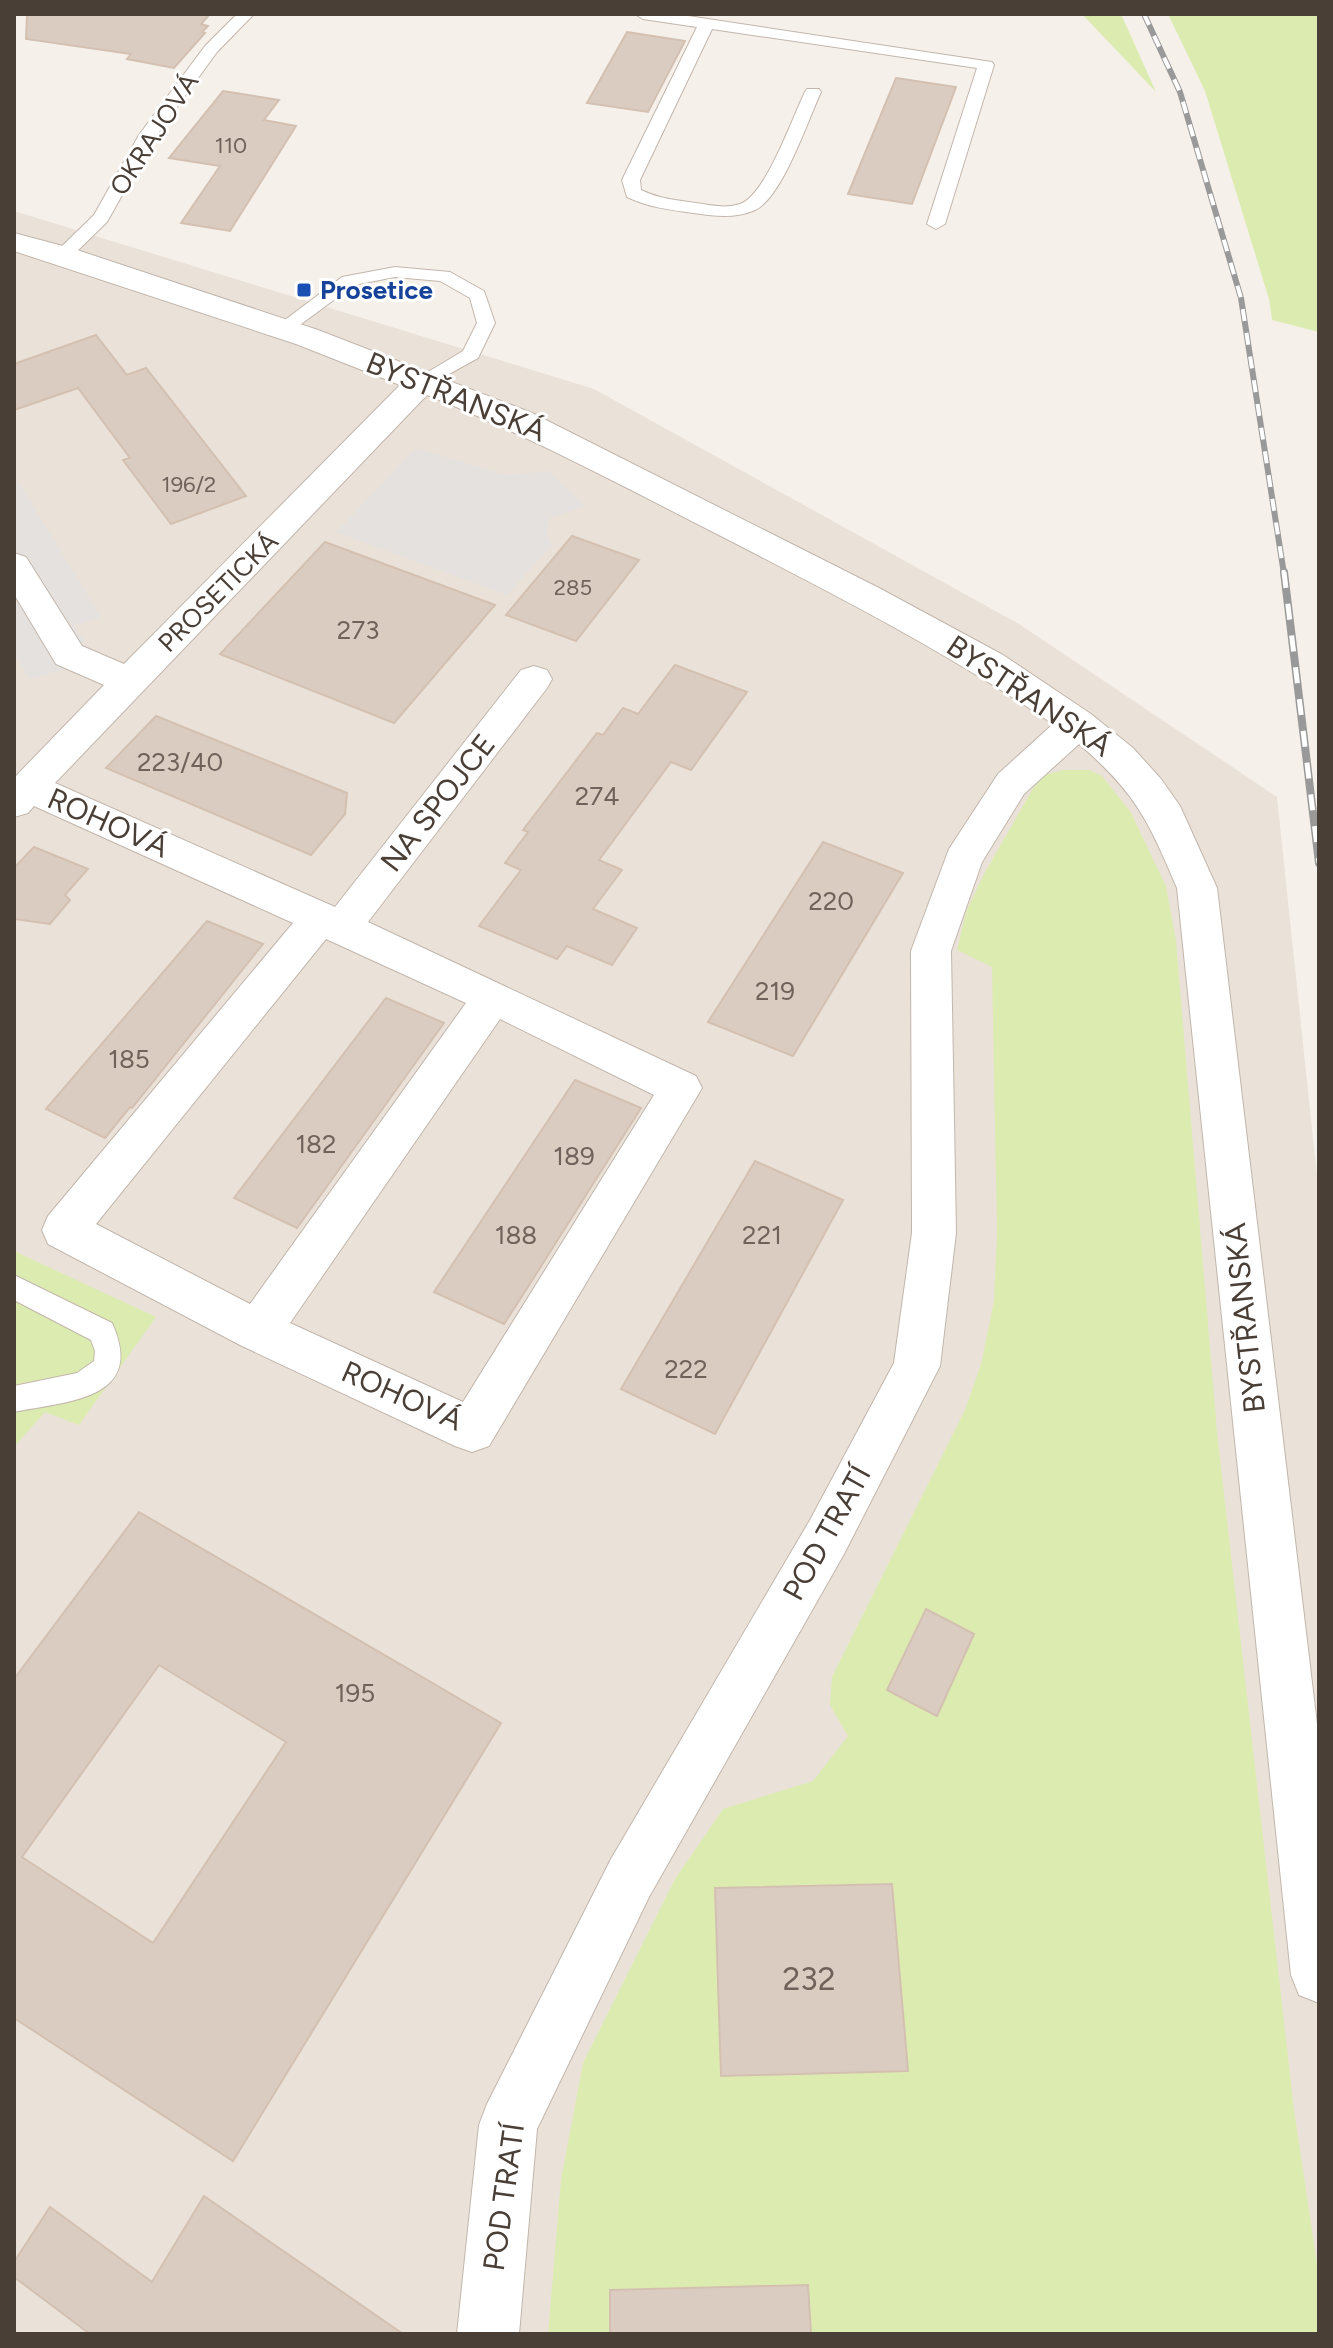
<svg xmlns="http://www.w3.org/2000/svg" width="1333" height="2348" font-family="Figtree,sans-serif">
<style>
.residential{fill:#eae1d8}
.green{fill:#dcecb1}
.parking{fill:#e4e1df}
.building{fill:#dbccc2;stroke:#d3c0b1;stroke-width:2;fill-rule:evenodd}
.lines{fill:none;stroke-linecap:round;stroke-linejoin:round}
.lane-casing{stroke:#c2b6ac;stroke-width:2}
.street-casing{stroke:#c2b6ac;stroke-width:2}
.lane{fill:#fff;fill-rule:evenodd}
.street{fill:#fff;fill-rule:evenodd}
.rail-far1-casing{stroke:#999;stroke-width:6}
.rail-casing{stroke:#999;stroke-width:8}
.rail-far1{stroke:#fff;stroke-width:4;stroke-dasharray:12;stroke-linecap:butt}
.rail{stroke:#fff;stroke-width:5;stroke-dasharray:16;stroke-linecap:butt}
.transit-dot{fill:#1a4fb4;stroke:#fff;stroke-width:3}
.labels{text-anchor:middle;stroke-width:6;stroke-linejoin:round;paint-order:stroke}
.far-number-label{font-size:22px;fill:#6e625a}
.far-street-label{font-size:26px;fill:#4a3f37;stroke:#fff}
.far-transit-label{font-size:26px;font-weight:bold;fill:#164399;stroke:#fff;text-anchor:start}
.number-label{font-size:26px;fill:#6e625a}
.street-label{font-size:30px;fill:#4a3f37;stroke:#fff}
.near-number-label{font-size:32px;fill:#6e625a}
</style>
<rect width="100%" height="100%" fill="#f6f0ea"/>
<polygon class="residential" points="14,211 594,389 1019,624 1277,797 1319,1195 1319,2334 14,2334"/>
<g class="green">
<polygon points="1082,14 1121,14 1156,92"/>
<polygon points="1168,14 1319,14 1319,332 1272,320 1269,299 1205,91"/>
<polygon points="1064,770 1089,770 1102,776 1130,811 1166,886 1176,941 1217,1432 1294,2110 1319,2277 1319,2334 548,2334 561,2180 583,2063 675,1879 723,1809 813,1781 848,1736 830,1705 832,1677 965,1410 981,1364 994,1301 997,1232 992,967 957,950 966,912 984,874 1032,790 1044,775"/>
<polygon points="14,1251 156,1317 79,1425 45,1412 14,1447"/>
</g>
<g class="parking">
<polygon points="416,448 505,475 549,471 585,506 550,518 546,532 552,545 507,595 336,532"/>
<polygon points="14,475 101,617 74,626 84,640 66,669 29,679 14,652"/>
</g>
<g class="building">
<polygon points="27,14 210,14 201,24 208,26 202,32 205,33 174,68 127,59 131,54 26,39"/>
<polygon points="627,32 685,41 648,112 587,103"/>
<polygon points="896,78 956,87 912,204 848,194"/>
<polygon points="223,91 279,100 264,120 296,126 230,231 181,223 220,166 169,158"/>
<polygon points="96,335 127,375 146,368 246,496 171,524 123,460 130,458 78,388 14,410 14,364"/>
<polygon points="572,536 639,560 576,641 506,615"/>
<polygon points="325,542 495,605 394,723 220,654"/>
<polygon points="675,665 747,692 691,770 671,762 599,860 622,870 593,909 637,928 612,965 567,946 557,959 479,926 521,870 505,863 528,832 523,830 597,733 603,735 623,708 638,714"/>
<polygon points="156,716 347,793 345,814 311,855 106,768"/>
<polygon points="823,842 903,873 793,1056 708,1022"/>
<polygon points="34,847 88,869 65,895 70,900 50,924 14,919 14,868"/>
<polygon points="207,921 263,944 132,1108 130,1107 105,1138 46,1109"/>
<polygon points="386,998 444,1023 297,1228 234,1198"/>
<polygon points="575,1080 641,1108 526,1290 504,1324 434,1292"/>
<polygon points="755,1161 843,1200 715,1434 621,1389"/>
<path d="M139 1512 501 1723 233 2161 14 2018V1679ZM159 1665 286 1742 153 1943 22 1857Z"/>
<polygon points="926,1609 974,1634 937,1716 887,1690"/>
<polygon points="892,1884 908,2071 721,2076 715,1888"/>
<polygon points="204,2196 403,2334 90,2334 14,2277 14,2262 50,2207 152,2282"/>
<polygon points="808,2285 811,2334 610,2334 610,2290"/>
</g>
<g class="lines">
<defs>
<g id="lane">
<polygon points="237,14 254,14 217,52 153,140 107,222 69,259 57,259 54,255 57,251 94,215 139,135 205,46"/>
<path d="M635 14H675L992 62 994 65 945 224 936 229 927 224 977 68 712 29 640 180 641 190C659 199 677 200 696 203 710 205 726 209 740 204 766 195 792 118 805 92L807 89H819L821 92C808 120 782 198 755 210 735 219 713 216 693 213 670 210 648 207 627 197L622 180 697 27 643 19Z"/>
<polygon points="395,267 450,272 484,291 495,323 478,358 429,385 422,387 413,381 463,351 477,323 470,298 440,281 395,277 354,285 289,333 275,333 273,329 342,277"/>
<path d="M14 1275 112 1323C147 1400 67 1401 14 1412V1386L77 1373 94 1361 95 1351 91 1340 14 1300Z"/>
</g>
<path id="street" d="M14 233 74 249 318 330 532 413 879 588 1003 655 1091 714 1133 748 1161 779 1180 806 1217 888 1319 1741V2003L1299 1995 1291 1975 1177 888C1148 820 1136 793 1079 744L1024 794 982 862 951 951 956 1233 940 1366 844 1554 649 1897 537 2129 519 2334H457L479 2125 487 2104 611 1859 810 1520 894 1363 912 1233 911 951 949 849 998 774 1053 724C944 650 828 591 711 531 617 483 525 434 427 395L55 783 335 907 521 670 534 666 547 670 552 679 547 688 368 922 696 1076 702 1088 489 1446 472 1452 455 1446 242 1346 48 1244 42 1230 48 1216 293 923 34 806 28 813 14 817 15 777 104 685 56 664 14 594V553L26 557 82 646 124 664 400 385 296 344 14 251ZM326 939 466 1003 250 1304 96 1224ZM500 1019 654 1095 463 1402 290 1323Z"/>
</defs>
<use href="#lane" class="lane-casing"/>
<use href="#street" class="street-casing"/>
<use href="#lane" class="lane"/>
<use href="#street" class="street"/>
<defs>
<polyline id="rail-far1" points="1144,14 1180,92 1241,298 1284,574"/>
<polyline id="rail" points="1284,572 1319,863"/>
</defs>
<use href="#rail-far1" class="rail-far1-casing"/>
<use href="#rail" class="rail-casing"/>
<use href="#rail-far1" class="rail-far1"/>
<use href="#rail" class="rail"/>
</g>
<rect class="transit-dot" x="296" y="282" width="16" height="16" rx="4"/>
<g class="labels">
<g class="far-number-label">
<text x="231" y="153">110</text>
<text x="189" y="492">196/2</text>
<text x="573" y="595">285</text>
</g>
<g class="far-street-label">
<text transform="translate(154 134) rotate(-57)" y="9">OKRAJOVÁ</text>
<text transform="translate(218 592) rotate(-45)" y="9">PROSETICKÁ</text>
</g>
<g class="far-transit-label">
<text x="320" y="299">Prosetice</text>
</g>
<g class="number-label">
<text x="358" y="639">273</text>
<text x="180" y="771">223/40</text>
<text x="597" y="805">274</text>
<text x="831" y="910">220</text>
<text x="775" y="1000">219</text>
<text x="129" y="1068">185</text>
<text x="316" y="1153">182</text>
<text x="574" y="1165">189</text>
<text x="516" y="1244">188</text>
<text x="762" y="1244">221</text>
<text x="686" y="1378">222</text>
<text x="355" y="1702">195</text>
</g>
<g class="street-label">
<text transform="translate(456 397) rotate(22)" y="10">BYSTŘANSKÁ</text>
<text transform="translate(1029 696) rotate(34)" y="10">BYSTŘANSKÁ</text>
<text transform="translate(438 803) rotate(-52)" y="10">NA SPOJCE</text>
<text transform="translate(108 823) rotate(24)" y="10">ROHOVÁ</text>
<text transform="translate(1245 1318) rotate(-96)" y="10">BYSTŘANSKÁ</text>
<text transform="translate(402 1396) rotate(24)" y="10">ROHOVÁ</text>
<text transform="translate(827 1533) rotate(-61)" y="10">POD TRATÍ</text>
<text transform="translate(504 2197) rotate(-82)" y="10">POD TRATÍ</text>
</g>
<g class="near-number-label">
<text x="809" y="1990">232</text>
</g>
</g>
<rect width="1333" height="2348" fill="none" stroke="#4a3f37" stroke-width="32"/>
</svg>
